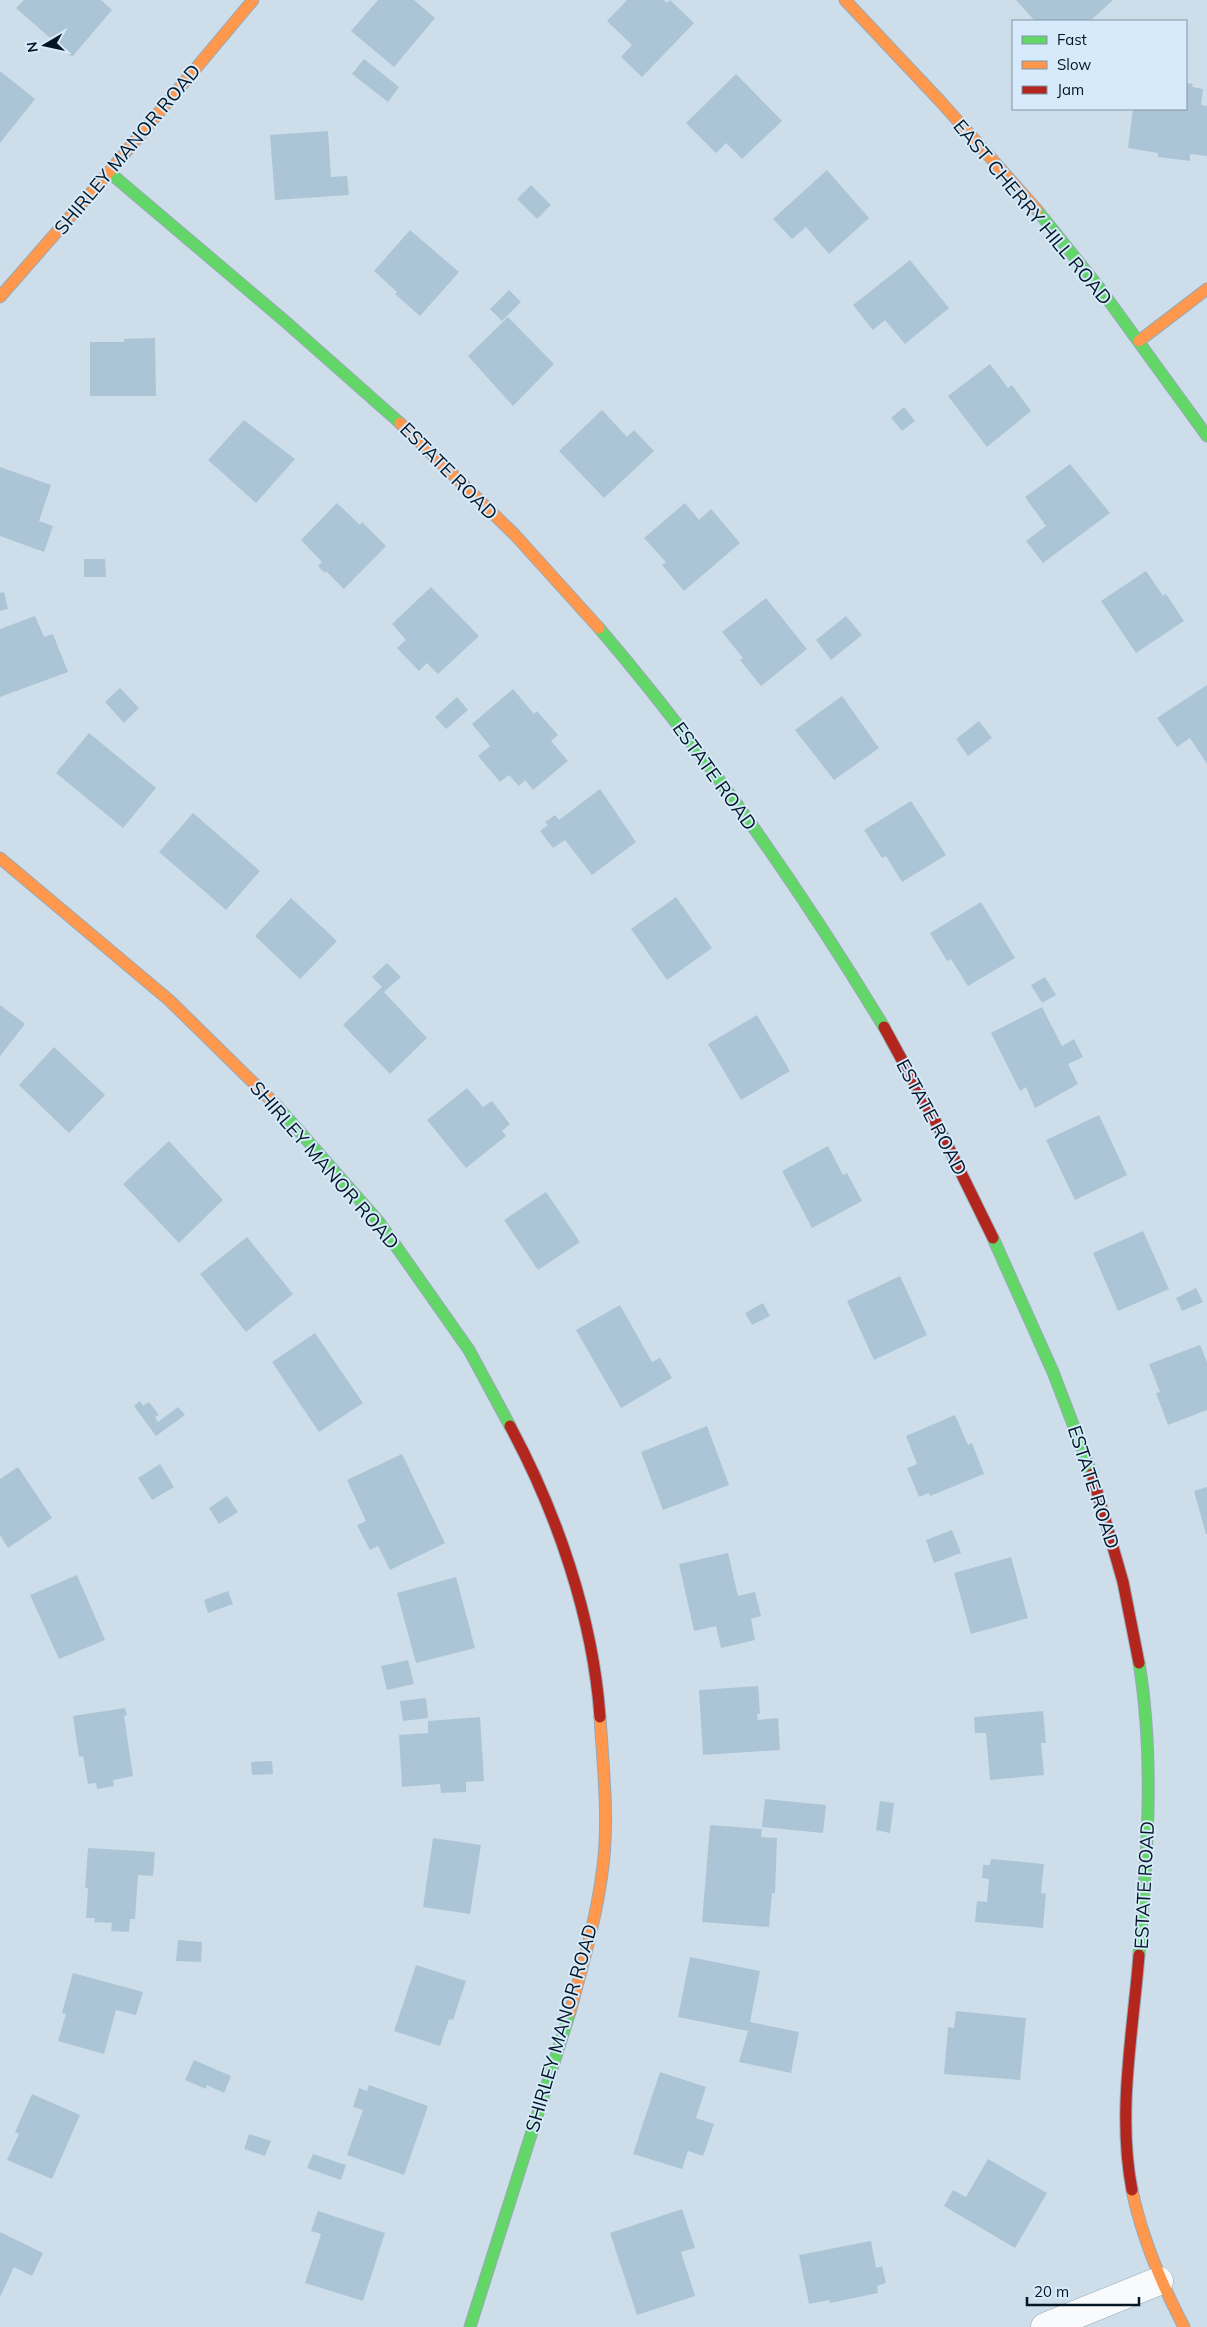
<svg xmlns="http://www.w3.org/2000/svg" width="1207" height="2327" font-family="Mulish,sans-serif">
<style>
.building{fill:#acc5d6}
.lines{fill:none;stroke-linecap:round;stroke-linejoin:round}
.street-casing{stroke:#98aab6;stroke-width:29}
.fast-casing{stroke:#98aab6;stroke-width:13}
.slow-casing{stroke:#98aab6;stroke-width:13}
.jam-casing{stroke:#98aab6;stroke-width:13}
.street{stroke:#f8fafc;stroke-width:28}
.fast{stroke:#63d668;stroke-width:11}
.slow{stroke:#ff974d;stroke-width:11}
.jam{stroke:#b3261e;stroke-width:11}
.labels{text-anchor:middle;stroke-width:4;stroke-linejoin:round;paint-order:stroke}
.street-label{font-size:19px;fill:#031624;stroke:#d6eafb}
</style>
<rect width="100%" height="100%" fill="#cddeea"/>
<g class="building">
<polygon points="24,0 101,0 112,10 72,57 16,8"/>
<polygon points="378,0 414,0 435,18 394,67 351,31"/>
<polygon points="627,0 664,0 667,3 670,0 694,23 642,77 621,57 632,45 607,21"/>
<polygon points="1016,0 1113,0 1090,21 1035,21"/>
<polygon points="364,59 399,87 388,102 352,74"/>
<polygon points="0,71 35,99 0,143"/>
<polygon points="736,74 782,121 742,159 726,143 716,153 686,123"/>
<polygon points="1186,83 1193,84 1192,87 1203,89 1201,105 1207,106 1207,156 1190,154 1190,161 1158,157 1158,153 1128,148 1133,109 1186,109"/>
<polygon points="328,131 331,177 347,176 349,195 275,200 270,135"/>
<polygon points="827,170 869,218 829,254 806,227 792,239 773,219"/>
<polygon points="531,185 551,205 537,219 517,199"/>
<polygon points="410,230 459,272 420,316 395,294 397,292 374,271"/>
<polygon points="910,260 949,308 905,344 885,320 873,330 853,305"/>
<polygon points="509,290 521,302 502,321 490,309"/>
<polygon points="508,317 554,364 513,406 468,356"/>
<polygon points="155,338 156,396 90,396 90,342 124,342 124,339"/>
<polygon points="990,364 1008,388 1012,385 1031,411 987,447 948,396"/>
<polygon points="904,407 915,421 902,431 891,418"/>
<polygon points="602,410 627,437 634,430 654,451 604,498 559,451"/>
<polygon points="244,420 295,459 256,503 208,460"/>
<polygon points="1070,464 1110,513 1043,563 1026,541 1046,526 1025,497"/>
<polygon points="0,467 51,485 39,521 53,526 44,552 0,536"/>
<polygon points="337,503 360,525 362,522 386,546 344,589 326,571 325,573 318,566 322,562 301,540"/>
<polygon points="685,503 699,520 711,509 740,543 684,591 662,565 666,562 644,538"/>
<polygon points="84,559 105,559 106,577 84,577"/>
<polygon points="1146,571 1163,596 1166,594 1184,621 1136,653 1101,601"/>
<polygon points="431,587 479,636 438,674 427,663 419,671 397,648 406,640 392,624"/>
<polygon points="4,592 8,609 0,611 0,593"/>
<polygon points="766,598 807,649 761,686 740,660 743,658 722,632"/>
<polygon points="35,616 44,637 53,634 68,672 0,697 0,629"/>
<polygon points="846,616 862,635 831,660 816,640"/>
<polygon points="1207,685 1207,764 1190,738 1177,747 1157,718"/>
<polygon points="120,688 139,708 124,723 105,702"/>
<polygon points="513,689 534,714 537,711 558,735 551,741 568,761 533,790 525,780 519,786 509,775 500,782 478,756 490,746 472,724"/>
<polygon points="842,696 879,748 834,780 795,730"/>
<polygon points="457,697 468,710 446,729 435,717"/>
<polygon points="979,721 992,738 968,756 956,739"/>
<polygon points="89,733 156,788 123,828 56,773"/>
<polygon points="600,789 636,842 592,875 565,840 553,848 540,831 548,825 545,822 555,815 559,820"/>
<polygon points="911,801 946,855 902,882 886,856 882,858 864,830"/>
<polygon points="193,813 260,871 226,910 159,852"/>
<polygon points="676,897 712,948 667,980 631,929"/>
<polygon points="291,898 337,941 300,979 255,936"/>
<polygon points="981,902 1015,958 968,986 951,959 947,961 930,933"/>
<polygon points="387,963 401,977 384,992 427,1038 390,1074 343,1025 382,987 372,977"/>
<polygon points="1045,977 1056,995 1042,1003 1031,985"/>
<polygon points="0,1005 25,1024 0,1056"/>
<polygon points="1042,1007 1062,1046 1074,1039 1083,1057 1068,1064 1078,1084 1035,1108 1026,1087 1020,1091 991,1033"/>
<polygon points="757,1015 790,1071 741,1100 708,1044"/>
<polygon points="54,1047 105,1095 69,1133 19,1085"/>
<polygon points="467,1088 483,1107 492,1101 510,1124 502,1131 506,1136 466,1168 427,1120"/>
<polygon points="1099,1115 1127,1175 1075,1200 1046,1140"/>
<polygon points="169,1141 223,1200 179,1243 123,1184"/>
<polygon points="828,1146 843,1175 847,1173 862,1201 812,1228 782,1171"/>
<polygon points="546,1192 580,1242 538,1270 504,1220"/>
<polygon points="1143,1231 1169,1289 1118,1311 1093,1253"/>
<polygon points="247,1237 293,1294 246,1332 200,1274"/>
<polygon points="900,1276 927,1335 874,1360 847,1301"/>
<polygon points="1196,1288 1203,1302 1182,1311 1176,1298"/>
<polygon points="763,1303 770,1316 752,1325 745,1313"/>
<polygon points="620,1305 652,1362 660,1358 672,1378 621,1408 576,1330"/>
<polygon points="315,1333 363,1403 319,1432 272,1362"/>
<polygon points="1200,1345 1207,1362 1207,1410 1168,1425 1156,1393 1160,1392 1149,1364"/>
<polygon points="140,1401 143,1406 149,1402 159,1415 155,1417 158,1422 178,1407 185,1415 156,1436 134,1406"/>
<polygon points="955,1415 968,1445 972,1443 984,1474 930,1496 929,1493 919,1497 907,1468 917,1464 906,1436"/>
<polygon points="707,1426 729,1485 663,1510 641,1452"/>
<polygon points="402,1454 445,1543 390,1570 378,1546 370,1550 357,1525 366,1521 347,1480"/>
<polygon points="160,1464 174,1487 152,1500 138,1478"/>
<polygon points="18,1467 52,1518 8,1548 0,1535 0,1479"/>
<polygon points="1207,1487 1207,1534 1206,1534 1194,1491"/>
<polygon points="227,1496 238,1512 219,1524 209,1508"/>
<polygon points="952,1530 961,1553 934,1563 926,1540"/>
<polygon points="728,1553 738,1596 755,1592 761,1616 751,1619 755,1640 721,1648 716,1626 694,1631 679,1564"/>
<polygon points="1011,1557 1028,1618 971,1634 954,1573"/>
<polygon points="77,1575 105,1640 59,1659 30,1595"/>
<polygon points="456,1577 475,1648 416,1663 397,1593"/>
<polygon points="228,1591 233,1604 208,1613 204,1600"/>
<polygon points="408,1660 414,1684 387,1690 381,1666"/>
<polygon points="758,1686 760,1714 757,1714 758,1720 778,1718 780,1750 703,1755 699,1690"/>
<polygon points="426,1698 428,1718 403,1721 400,1701"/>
<polygon points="125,1708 127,1715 124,1716 133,1776 113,1780 114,1786 97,1789 96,1783 88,1784 83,1756 79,1757 73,1716"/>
<polygon points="1043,1711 1046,1743 1041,1743 1044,1775 990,1780 986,1733 975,1733 974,1717"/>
<polygon points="480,1717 484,1781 466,1782 466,1792 441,1793 440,1784 402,1787 399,1735 428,1733 428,1721"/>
<polygon points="272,1761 273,1774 252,1775 251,1762"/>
<polygon points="765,1799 826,1805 823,1833 762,1827"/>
<polygon points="880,1801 894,1803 890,1833 876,1830"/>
<polygon points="710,1825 762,1829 761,1837 777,1838 775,1893 772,1893 769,1927 702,1922"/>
<polygon points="433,1838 481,1845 470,1914 423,1907"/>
<polygon points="88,1848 155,1852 153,1876 138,1875 135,1919 130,1919 129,1932 111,1931 112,1923 94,1922 95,1918 86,1918 88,1888 85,1888"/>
<polygon points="991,1859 1044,1864 1041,1893 1046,1894 1043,1928 975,1922 977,1901 987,1902 989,1879 982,1878 983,1865 990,1865"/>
<polygon points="178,1940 202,1942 201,1962 176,1961"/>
<polygon points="690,1957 760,1971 750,2022 799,2032 791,2073 739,2062 748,2031 678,2017"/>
<polygon points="416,1965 466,1981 453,2020 449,2019 440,2046 394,2031"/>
<polygon points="73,1973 143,1992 136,2015 116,2010 104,2054 58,2041 66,2014 62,2013"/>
<polygon points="956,2011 1026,2018 1020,2080 944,2074 948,2027 954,2028"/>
<polygon points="194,2060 231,2076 224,2093 207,2085 206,2089 185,2080"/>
<polygon points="660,2072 706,2087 696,2118 714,2124 703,2156 688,2151 682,2169 633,2154"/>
<polygon points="369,2085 428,2106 404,2175 347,2155 363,2110 353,2107 359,2088 367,2091"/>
<polygon points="32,2094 80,2115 52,2179 7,2160 19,2134 15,2132"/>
<polygon points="249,2134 271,2141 265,2156 244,2149"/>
<polygon points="313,2154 346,2165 341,2180 307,2168"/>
<polygon points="988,2159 1047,2193 1015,2248 944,2206 953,2190 966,2197"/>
<polygon points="682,2209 695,2248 681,2252 695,2296 637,2315 610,2233"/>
<polygon points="318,2211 385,2233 363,2301 305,2283 321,2234 311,2231"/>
<polygon points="0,2232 43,2253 32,2276 14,2267 0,2297"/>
<polygon points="871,2241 876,2268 882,2266 886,2283 877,2286 878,2293 830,2303 829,2300 809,2304 799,2255"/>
</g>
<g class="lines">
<defs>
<polyline id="street" points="1045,2327 1159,2281"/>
<g id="fast">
<polyline points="109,172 287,323 400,423"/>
<polyline points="1037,210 1101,290 1207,436"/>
<path d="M599 628C705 752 799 887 884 1027"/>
<polyline points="277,1106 379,1222 469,1350 510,1426"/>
<polyline points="993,1238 1053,1372 1092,1474"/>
<path d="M1139 1955C1147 1859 1155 1759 1139 1663"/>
<polyline points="470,2327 570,2012"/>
</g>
<g id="slow">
<polyline points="845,0 941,102 1037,210"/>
<polyline points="0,297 109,172 253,0"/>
<polyline points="1139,341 1207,289"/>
<polyline points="400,423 515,535 599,628"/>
<polyline points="0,858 169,1000 277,1106"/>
<path d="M570 2012C583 1964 597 1916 603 1866 609 1817 603 1766 600 1717"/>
<path d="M1132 2190C1142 2238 1161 2283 1184 2327"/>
</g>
<g id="jam">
<polyline points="884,1027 939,1128 993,1238"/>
<path d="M510 1426C557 1513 593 1618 600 1717"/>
<polyline points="1092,1474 1123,1582 1139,1663"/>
<path d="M1132 2190C1117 2113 1133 2032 1139 1955"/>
</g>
</defs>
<use href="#street" class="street-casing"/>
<use href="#fast" class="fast-casing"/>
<use href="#slow" class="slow-casing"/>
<use href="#jam" class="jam-casing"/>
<use href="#street" class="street"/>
<use href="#fast" class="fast"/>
<use href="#slow" class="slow"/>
<use href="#jam" class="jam"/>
</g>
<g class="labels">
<g class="street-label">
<text transform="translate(127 149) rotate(-50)" y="7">SHIRLEY MANOR ROAD</text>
<text transform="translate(1033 212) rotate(50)" y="7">EAST CHERRY HILL ROAD</text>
<text transform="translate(449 471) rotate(45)" y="7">ESTATE ROAD</text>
<text transform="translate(715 776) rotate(54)" y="7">ESTATE ROAD</text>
<text transform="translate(932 1117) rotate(62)" y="7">ESTATE ROAD</text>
<text transform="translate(325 1165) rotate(49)" y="7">SHIRLEY MANOR ROAD</text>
<text transform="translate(1094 1487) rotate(72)" y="7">ESTATE ROAD</text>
<text transform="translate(1144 1885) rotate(-87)" y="7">ESTATE ROAD</text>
<text transform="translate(561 2028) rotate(-74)" y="7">SHIRLEY MANOR ROAD</text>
</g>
</g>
<rect x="1012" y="20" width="175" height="90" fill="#d6eafb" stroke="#8295a5"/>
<rect x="1022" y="36" width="25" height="8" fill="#63d668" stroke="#8295a5"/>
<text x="1057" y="45" font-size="15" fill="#031624">Fast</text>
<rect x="1022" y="61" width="25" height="8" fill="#ff974d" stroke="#8295a5"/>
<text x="1057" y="70" font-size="15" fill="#031624">Slow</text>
<rect x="1022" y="86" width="25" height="8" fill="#b3261e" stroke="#8295a5"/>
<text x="1057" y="95" font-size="15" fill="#031624">Jam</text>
<g transform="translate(45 45) rotate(261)" stroke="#d6eafb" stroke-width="4" paint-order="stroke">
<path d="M0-4L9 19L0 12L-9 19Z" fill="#031624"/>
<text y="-8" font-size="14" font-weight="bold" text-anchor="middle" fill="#031624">N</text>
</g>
<path d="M1027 2297v8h112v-8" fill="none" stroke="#031624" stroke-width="2.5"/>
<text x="1034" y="2297" font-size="15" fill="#031624" stroke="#d6eafb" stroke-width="4" paint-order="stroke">20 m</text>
</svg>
